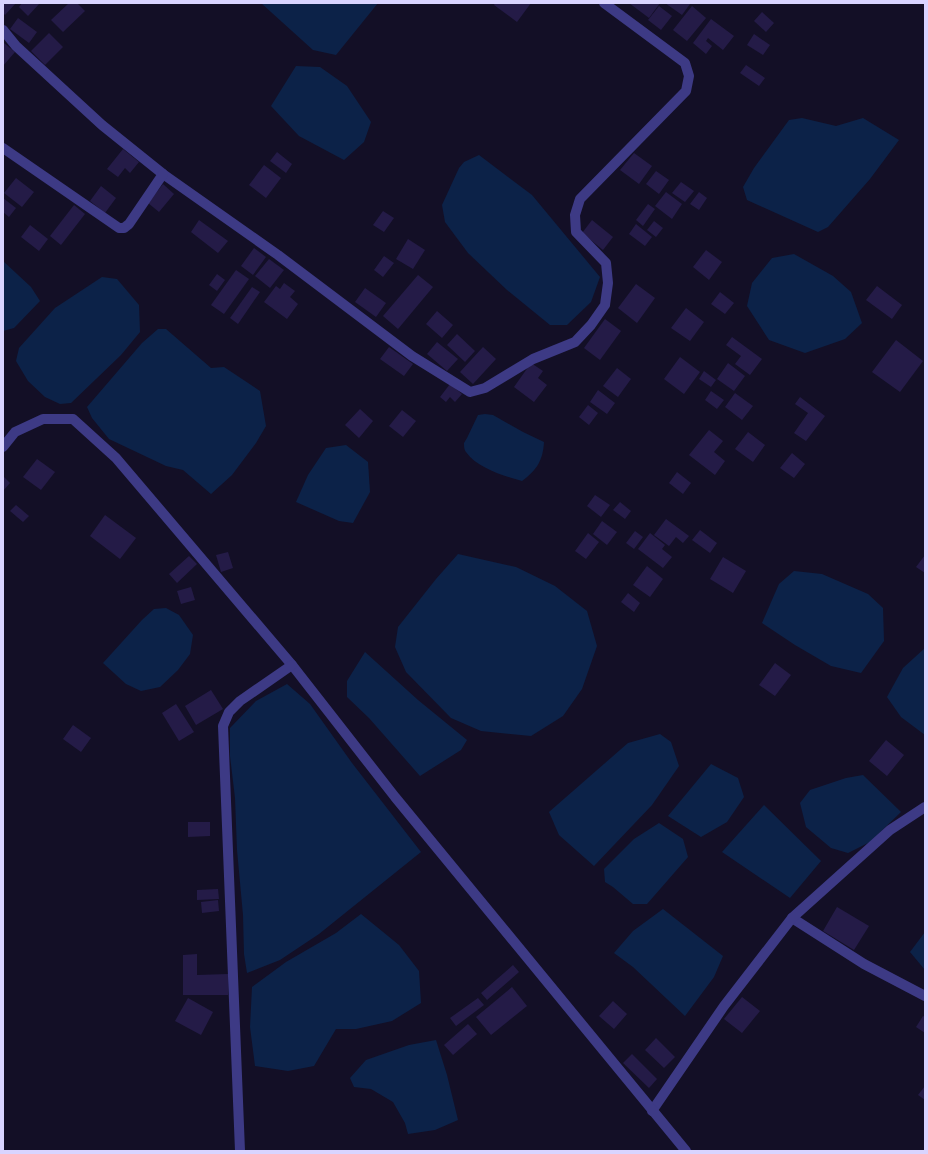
<svg xmlns="http://www.w3.org/2000/svg" width="928" height="1154" font-family="'Work Sans',sans-serif">
<style>
.water{fill:#0c2248}
.building{fill:#241b47}
.lines{fill:none;stroke-linecap:round;stroke-linejoin:round}
.minor{stroke:#3d3a85;stroke-width:10}
.tertiary{stroke:#3d3a85;stroke-width:10}
</style>
<rect width="100%" height="100%" fill="#130f26"/>
<g class="water">
<polygon points="261,3 378,3 336,55 313,50"/>
<polygon points="296,66 320,67 347,86 371,122 364,142 344,160 299,136 271,106"/>
<polygon points="802,118 836,126 863,118 899,140 870,179 828,227 818,232 747,200 743,187 754,168 789,120"/>
<polygon points="479,155 532,195 600,277 591,302 567,325 550,325 507,290 468,253 445,222 442,205 459,168 464,162"/>
<polygon points="794,254 833,276 851,292 862,323 845,339 805,353 769,340 747,306 752,283 772,258"/>
<polygon points="3,261 31,287 40,301 14,328 3,331"/>
<polygon points="102,277 117,279 139,305 140,332 121,355 71,403 60,404 45,397 28,381 16,361 19,348 55,308"/>
<polygon points="158,329 166,329 211,368 224,367 260,391 266,426 256,443 232,475 211,494 183,470 166,466 109,439 92,418 87,407 142,343"/>
<path d="M485 414 493 415 523 432 544 442C543 460 537 470 522 481 504 476 477 468 466 452 464 450 464 445 464 443L467 438 478 415Z"/>
<polygon points="346,445 368,462 370,492 353,523 339,521 296,502 308,475 326,448"/>
<polygon points="458,554 516,567 555,586 587,611 597,646 582,689 563,716 531,736 481,731 451,718 406,672 395,647 398,627 436,579"/>
<polygon points="794,571 822,574 868,594 883,608 884,641 861,673 831,666 795,645 762,623 779,584"/>
<polygon points="166,608 179,615 193,635 190,654 178,670 160,687 141,691 126,684 103,663 142,620 154,609"/>
<polygon points="925,648 925,735 901,717 887,697 903,668"/>
<polygon points="365,652 418,700 467,740 461,750 420,776 369,718 347,697 347,681"/>
<polygon points="287,684 310,704 352,763 421,852 319,934 280,960 247,973 244,954 243,915 237,850 235,798 230,756 230,728 256,701"/>
<polygon points="660,734 671,742 679,766 652,805 594,866 559,835 549,812 628,743"/>
<polygon points="711,764 738,778 744,797 727,822 701,837 668,816"/>
<polygon points="863,775 901,812 870,842 848,853 831,848 806,827 800,803 810,790 846,778"/>
<polygon points="764,805 821,861 790,898 722,852"/>
<polygon points="659,823 683,839 688,857 647,904 633,904 613,887 605,882 604,869 634,839"/>
<polygon points="663,909 723,956 714,977 685,1016 633,967 614,953 633,931"/>
<polygon points="361,914 399,945 419,971 421,1003 392,1021 356,1029 336,1029 314,1066 288,1071 255,1066 250,1027 252,987 286,962 336,933"/>
<polygon points="925,932 925,970 910,952"/>
<polygon points="436,1040 447,1075 458,1120 435,1130 408,1134 405,1123 393,1102 371,1089 354,1087 350,1078 366,1060 409,1045"/>
</g>
<g class="building">
<polygon points="3,3 16,3 5,15 3,13"/>
<polygon points="22,3 40,3 28,16 19,7"/>
<polygon points="69,3 77,3 85,11 63,32 51,20"/>
<polygon points="495,3 531,3 517,22 494,5"/>
<polygon points="629,3 660,3 649,18"/>
<polygon points="665,3 688,3 690,4 682,15"/>
<polygon points="659,6 672,16 661,30 648,20"/>
<polygon points="692,6 706,18 687,41 673,30"/>
<polygon points="762,12 774,23 766,32 754,21"/>
<polygon points="18,18 37,32 29,43 10,29"/>
<polygon points="711,19 734,36 723,50 708,38 706,41 712,46 706,54 693,43"/>
<polygon points="49,33 63,47 45,65 31,51"/>
<polygon points="754,34 770,45 763,55 747,45"/>
<polygon points="4,43 15,52 3,66 3,44"/>
<polygon points="746,65 765,78 759,86 740,73"/>
<polygon points="123,149 139,162 130,173 125,168 118,177 107,169"/>
<polygon points="277,152 292,164 286,173 270,161"/>
<polygon points="634,153 652,166 639,184 620,170"/>
<polygon points="264,165 281,178 266,198 249,185"/>
<polygon points="656,171 669,180 659,194 646,184"/>
<polygon points="16,178 34,192 22,207 4,193"/>
<polygon points="681,182 694,191 685,202 672,193"/>
<polygon points="163,184 174,194 159,212 148,203"/>
<polygon points="101,186 116,198 105,213 90,201"/>
<polygon points="666,192 682,204 672,219 655,206"/>
<polygon points="699,192 707,198 699,210 690,204"/>
<polygon points="3,198 16,208 9,217 3,212"/>
<polygon points="648,204 655,209 643,226 636,220"/>
<polygon points="74,205 85,214 61,245 50,236"/>
<polygon points="383,211 394,218 384,232 373,225"/>
<polygon points="199,220 228,241 218,253 191,232"/>
<polygon points="592,220 613,237 603,250 582,233"/>
<polygon points="654,221 663,228 656,237 647,230"/>
<polygon points="636,224 652,237 645,246 629,234"/>
<polygon points="30,225 48,239 39,251 21,237"/>
<polygon points="408,239 425,250 413,269 396,259"/>
<polygon points="254,248 266,257 253,275 241,266"/>
<polygon points="706,250 722,262 709,280 693,267"/>
<polygon points="384,256 394,263 383,277 374,270"/>
<polygon points="269,259 284,270 270,288 255,276"/>
<polygon points="236,270 249,279 224,314 211,305"/>
<polygon points="217,274 225,280 217,291 209,285"/>
<polygon points="418,275 433,287 398,329 383,316"/>
<polygon points="284,283 295,291 290,297 298,304 287,319 264,302 276,286 280,289"/>
<polygon points="636,284 655,298 637,323 618,308"/>
<polygon points="877,286 902,305 892,319 866,300"/>
<polygon points="252,287 260,292 238,324 230,318"/>
<polygon points="365,288 386,303 376,317 355,302"/>
<polygon points="720,292 734,303 725,314 711,304"/>
<polygon points="686,308 704,322 690,341 671,328"/>
<polygon points="437,311 453,325 442,338 426,324"/>
<polygon points="605,319 621,331 600,360 584,348"/>
<polygon points="457,334 475,351 465,362 447,345"/>
<polygon points="732,337 762,359 750,375 735,364 741,356 726,345"/>
<polygon points="896,340 923,361 900,392 872,372"/>
<polygon points="437,342 458,359 447,371 427,354"/>
<polygon points="389,347 413,364 404,376 380,359"/>
<polygon points="483,347 496,359 473,384 460,372"/>
<polygon points="680,357 700,372 684,394 664,379"/>
<polygon points="531,363 543,371 538,378 547,385 534,402 514,387"/>
<polygon points="728,363 745,376 734,391 717,379"/>
<polygon points="617,368 631,379 618,397 603,386"/>
<polygon points="704,371 716,380 711,387 699,379"/>
<polygon points="450,384 462,394 455,402 450,397 446,402 440,397"/>
<polygon points="598,390 615,403 607,414 590,402"/>
<polygon points="711,391 724,400 717,409 705,400"/>
<polygon points="735,393 753,406 742,420 725,407"/>
<polygon points="800,397 825,416 806,441 794,433 808,413 795,404"/>
<polygon points="588,405 598,413 589,425 579,417"/>
<polygon points="360,409 373,421 359,438 345,425"/>
<polygon points="402,410 416,421 403,437 389,426"/>
<polygon points="709,430 723,441 714,452 725,461 715,475 689,455"/>
<polygon points="748,432 765,445 753,462 735,449"/>
<polygon points="792,453 805,464 794,478 780,468"/>
<polygon points="37,459 55,472 41,490 23,477"/>
<polygon points="677,472 691,483 683,494 669,483"/>
<polygon points="3,476 10,483 3,491"/>
<polygon points="595,495 610,505 601,517 587,506"/>
<polygon points="620,502 631,511 625,519 613,510"/>
<polygon points="16,505 29,516 23,522 10,511"/>
<polygon points="105,515 136,538 120,559 90,536"/>
<polygon points="666,519 689,536 683,543 676,537 669,546 654,535"/>
<polygon points="602,521 617,532 607,545 593,534"/>
<polygon points="700,530 717,543 710,553 692,540"/>
<polygon points="635,531 643,537 634,549 626,543"/>
<polygon points="588,533 599,542 586,559 575,551"/>
<polygon points="650,533 665,545 662,549 672,557 663,568 638,549"/>
<polygon points="228,552 233,568 221,572 216,555"/>
<polygon points="925,555 925,573 916,567"/>
<polygon points="189,556 197,564 177,583 169,574"/>
<polygon points="723,557 746,571 733,593 710,579"/>
<polygon points="647,566 663,579 650,597 633,585"/>
<polygon points="191,587 195,600 181,604 177,591"/>
<polygon points="628,593 640,603 634,612 621,602"/>
<polygon points="775,663 791,675 775,696 759,685"/>
<polygon points="211,690 223,709 196,725 185,706"/>
<polygon points="176,704 194,732 179,741 162,713"/>
<polygon points="73,725 91,738 81,752 63,739"/>
<polygon points="886,740 904,755 887,776 869,761"/>
<polygon points="188,822 210,822 210,836 188,837"/>
<polygon points="218,889 219,899 197,900 197,890"/>
<polygon points="218,900 219,911 202,913 201,902"/>
<polygon points="837,907 869,926 854,950 823,931"/>
<polygon points="197,954 197,975 228,974 228,995 183,995 183,955"/>
<polygon points="513,965 519,972 487,1000 481,993"/>
<polygon points="512,987 527,1006 491,1035 476,1017"/>
<polygon points="742,997 760,1011 742,1033 724,1019"/>
<polygon points="188,998 213,1012 201,1035 175,1021"/>
<polygon points="478,998 484,1005 456,1026 450,1018"/>
<polygon points="613,1001 627,1014 614,1029 599,1016"/>
<polygon points="923,1016 925,1017 925,1033 916,1027"/>
<polygon points="468,1024 477,1034 453,1055 444,1045"/>
<polygon points="656,1038 675,1057 664,1068 645,1050"/>
<polygon points="632,1054 657,1079 649,1088 623,1063"/>
<polygon points="925,1086 925,1100 918,1095"/>
</g>
<g class="lines">
<g class="minor">
<polyline points="3,30 16,46 102,125 163,174 278,255 412,356 470,392 485,388 533,359 575,342 591,325 605,305 608,283 606,263 576,232 575,215 580,199 686,91 689,76 685,63 604,3"/>
<polyline points="3,148 119,228 124,228 129,224 163,174"/>
<polyline points="792,918 864,964 925,996"/>
<polyline points="652,1111 724,1006 792,918 890,830 925,807"/>
</g>
<g class="tertiary">
<polyline points="3,447 15,432 43,419 73,419 116,458 292,665 395,797 686,1151"/>
<polyline points="240,1151 223,726 229,712 240,701 292,665"/>
</g>
</g>
<rect width="928" height="1154" fill="none" stroke="#d9d4ff" stroke-width="8"/>
</svg>
